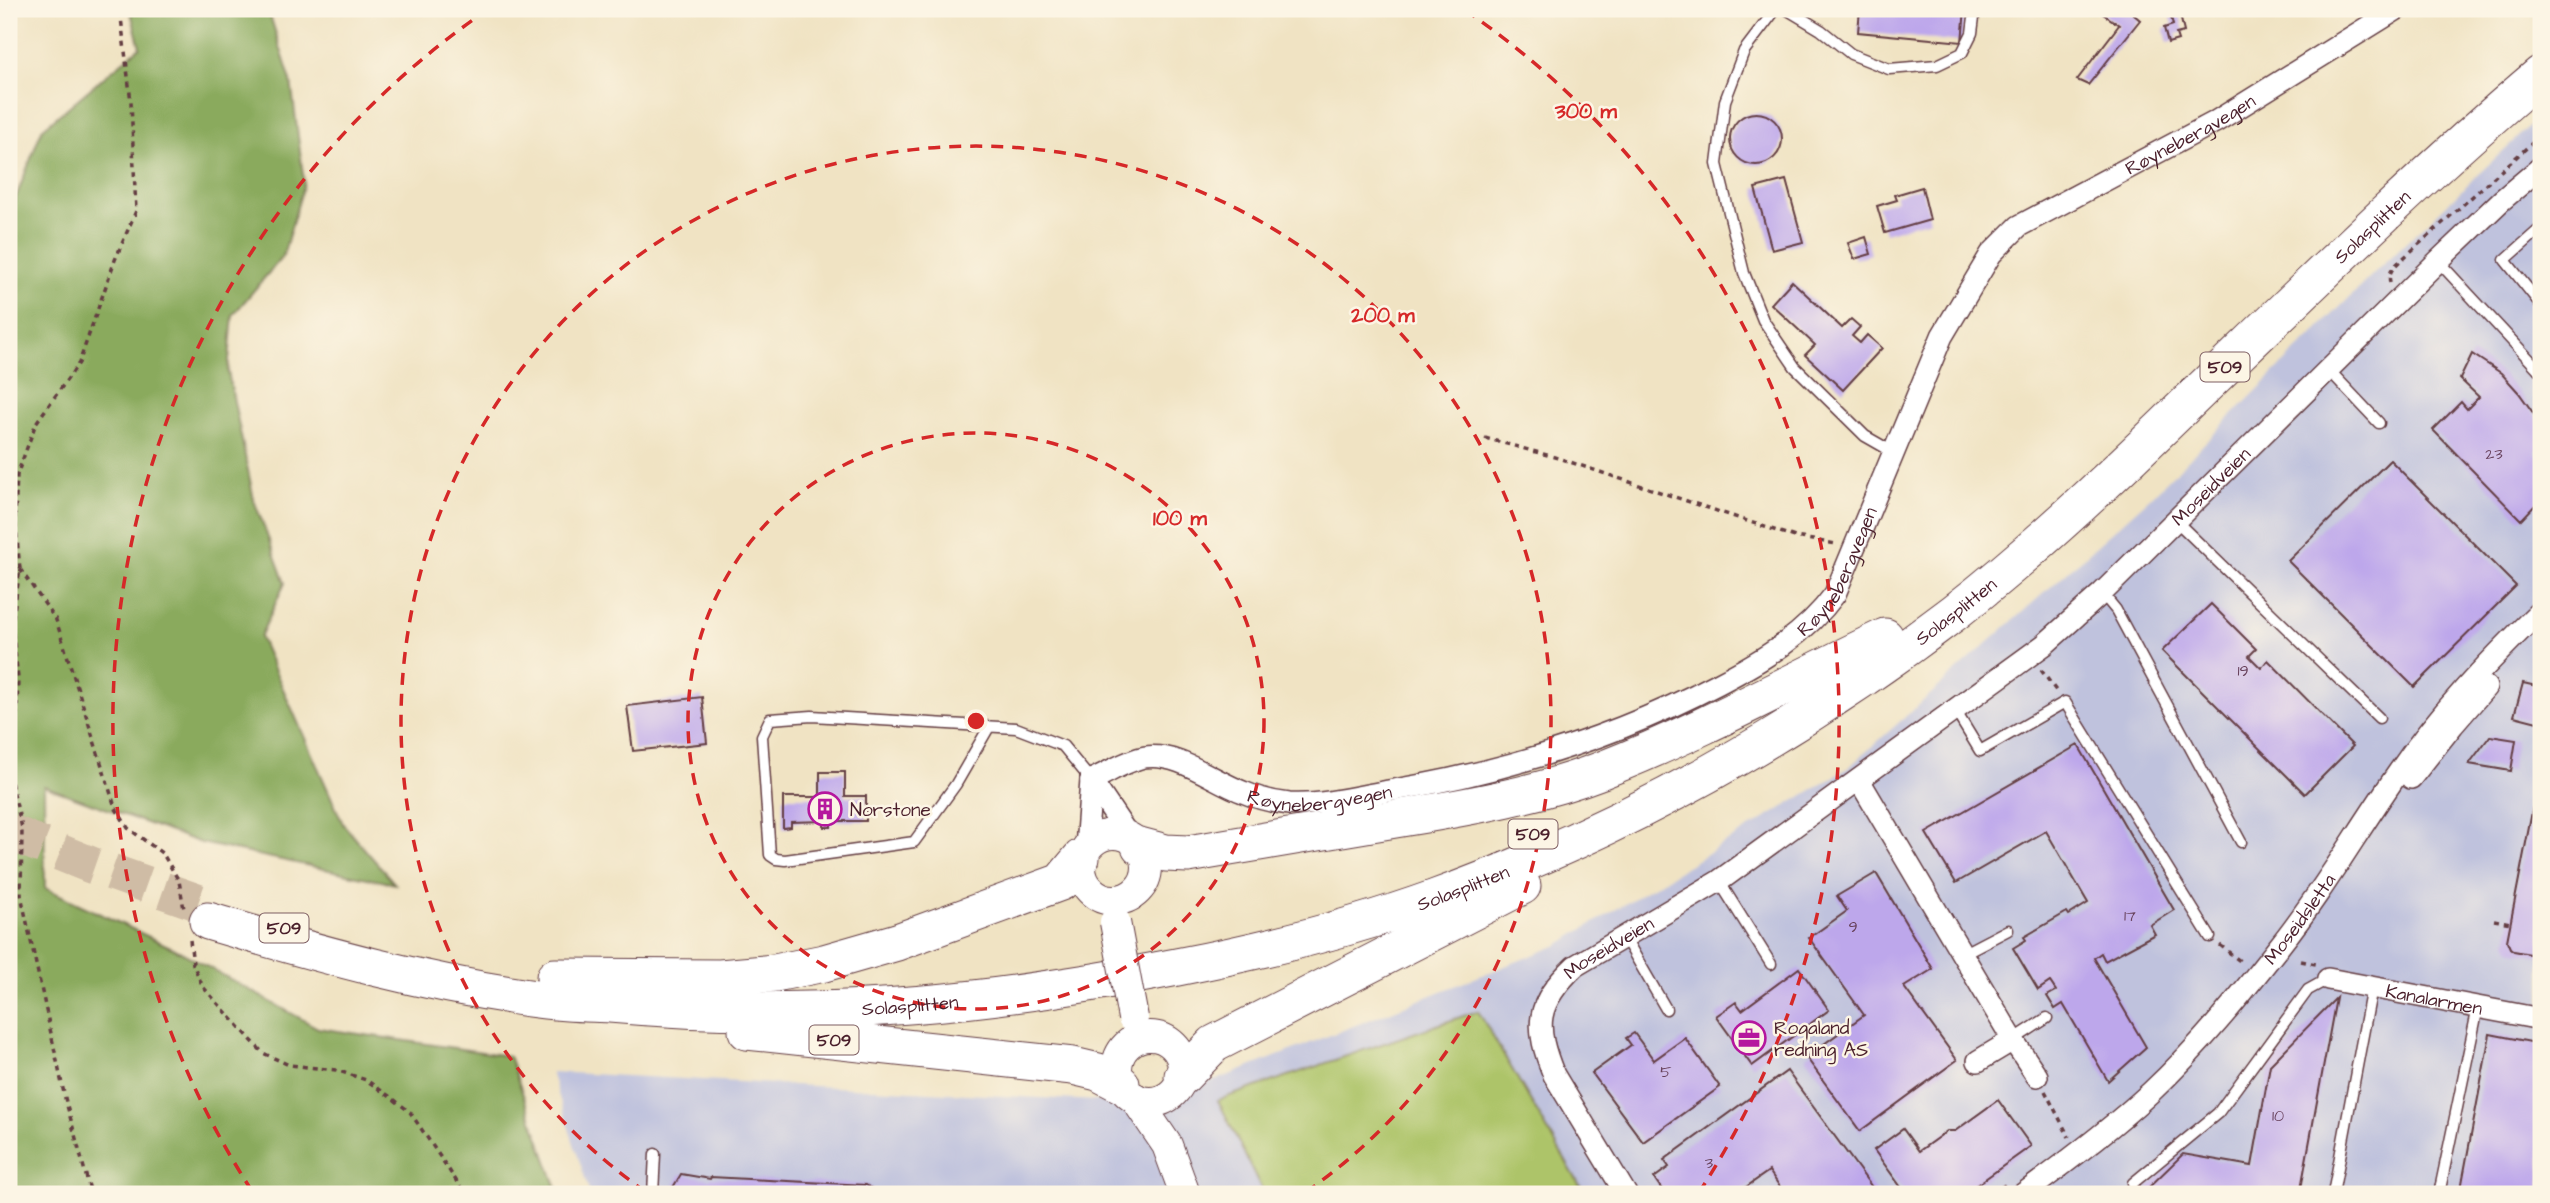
<svg xmlns="http://www.w3.org/2000/svg" width="2550" height="1203" font-family="'Architects Daughter',sans-serif">
<style>
.industrial{fill:#bfc2dd}
.green{fill:#adc469;stroke:#7c724a;stroke-width:2}
.forest{fill:#8aaa5d;stroke:#6a6444;stroke-width:2}
.building{fill:#bda7eb}
.lines{fill:none;stroke-linecap:round;stroke-linejoin:round}
.highway-tunnel{stroke:#cfbca5;stroke-width:37;stroke-dasharray:37 18;stroke-linecap:butt}
.lane-casing{stroke:#633c42;stroke-width:13}
.street-casing{stroke:#633c42;stroke-width:24}
.secondary-casing{stroke:#633c42;stroke-width:32}
.highway-casing{stroke:#633c42;stroke-width:39}
.path{stroke:#633c42;stroke-width:3.5;stroke-dasharray:5 5;stroke-linecap:butt}
.lane{stroke:#fff;stroke-width:10}
.street{stroke:#fff;stroke-width:21}
.secondary{stroke:#fff;stroke-width:30}
.highway{stroke:#fff;stroke-width:37}
.secondary-bridge-casing{stroke:#633c42;stroke-width:32;stroke-linecap:butt}
.secondary-bridge{stroke:#fff;stroke-width:30}
.ring{fill:none;stroke:#d62828;stroke-width:3.5;stroke-dasharray:12 9}
.labels{text-anchor:middle;stroke-width:5;stroke-linejoin:round;paint-order:stroke}
.number-label{font-size:16px;fill:#67415b}
.shield{fill:#fcf5e5;stroke:#7f5f63;stroke-width:2}
.shield-label{font-size:18px;font-weight:bold;fill:#4a1f2b}
.street-label{font-size:19px;fill:#4a1f2b;stroke:#fcf5e5}
.poi-label{font-size:19px;fill:#4a1f2b;stroke:#fcf5e5;text-anchor:start}
.centre{fill:#d62828;stroke:#fcf5e5;stroke-width:3.5}
.ring-label{font-size:21px;text-anchor:middle;font-weight:bold;fill:#d62828;stroke:#fcf5e5;stroke-width:5;stroke-linejoin:round;paint-order:stroke}
</style>
<rect width="100%" height="100%" fill="#fcf5e5"/>
<filter id="ink" filterUnits="userSpaceOnUse"><feTurbulence type="fractalNoise" baseFrequency=".0143" numOctaves="2"/><feDisplacementMap in="SourceGraphic" scale="14" xChannelSelector="R" yChannelSelector="G"/><feConvolveMatrix kernelMatrix="1 2 1 2 8 2 1 2 1" color-interpolation-filters="sRGB"/></filter>
<filter id="wash" filterUnits="userSpaceOnUse"><feTurbulence type="fractalNoise" baseFrequency=".00686" numOctaves="4" result="noise"/><feDisplacementMap in="SourceGraphic" scale="28" xChannelSelector="R" yChannelSelector="G"/><feGaussianBlur stdDeviation="1.57" result="paint"/><feColorMatrix in="noise" values="0 0 0 0 0 0 0 0 0 0 0 0 0 0 0 0 0 1.4 0 .05"/><feComposite in="paint" operator="in"/></filter>
<g filter="url(#wash)">
<rect width="100%" height="100%" fill="#f0e3c3"/>
<polygon class="industrial" points="2541,115 2541,1194 590,1194 551,1072 1098,1101 1217,1080 1556,946 1848,768 2150,498 2374,273"/>
<polygon class="green" points="1478,1011 1585,1194 1264,1194 1218,1100"/>
<polygon class="forest" points="130,9 268,9 291,81 304,183 283,256 233,315 228,372 254,500 285,583 260,637 343,824 395,884 201,843 44,786 45,888 179,951 318,1028 509,1056 559,1194 9,1194 9,216 42,129 140,47"/>
<g id="blocks">
<g class="building">
<polygon points="1860,9 1965,9 1962,42 1858,32"/>
<polygon points="2096,9 2137,9 2133,14 2140,20 2088,85 2077,80 2119,25"/>
<polygon points="2180,15 2184,32 2176,34 2178,40 2168,43 2164,28 2173,25 2171,17"/>
<circle cx="1756" cy="139" r="26"/>
<polygon points="1786,180 1803,242 1772,250 1755,188"/>
<polygon points="1922,187 1930,220 1885,233 1877,206 1897,200 1895,195"/>
<polygon points="1866,237 1871,254 1854,259 1848,243"/>
<polygon points="1792,281 1842,328 1851,319 1860,327 1852,336 1860,343 1867,335 1882,348 1843,390 1805,355 1815,345 1771,304"/>
<polygon points="2472,354 2501,373 2519,393 2541,424 2541,447 2535,452 2541,459 2541,499 2521,520 2433,430 2461,402 2467,409 2479,397 2460,379"/>
<polygon points="2390,460 2516,586 2414,687 2288,561"/>
<polygon points="2211,604 2256,649 2249,656 2261,668 2268,660 2353,746 2305,794 2162,651"/>
<polygon points="2523,683 2541,687 2541,723 2514,716"/>
<polygon points="702,697 707,743 633,751 627,706"/>
<polygon points="2490,736 2516,740 2511,771 2469,764"/>
<polygon points="2078,745 2174,910 2150,925 2155,934 2105,961 2101,953 2094,958 2146,1047 2108,1081 2063,1004 2055,1009 2047,996 2056,991 2050,982 2038,990 2013,948 2026,940 2024,937 2067,912 2069,915 2088,903 2046,831 1956,883 1926,833"/>
<polygon points="2541,765 2541,956 2514,951 2510,948 2507,941"/>
<polygon points="820,772 845,772 845,796 866,796 866,821 831,821 831,827 824,827 824,821 791,822 791,827 783,828 783,797 820,797"/>
<polygon points="1876,873 1933,969 1904,987 1957,1060 1860,1131 1806,1057 1864,1015 1809,938 1847,911 1837,896"/>
<polygon points="1799,968 1829,1010 1752,1066 1716,1016 1736,1002 1742,1010"/>
<polygon points="2336,998 2300,1194 2142,1194 2183,1154 2252,1166 2270,1065"/>
<polygon points="1634,1033 1654,1060 1685,1038 1720,1087 1643,1142 1592,1073 1631,1045 1626,1038"/>
<polygon points="2490,1034 2541,1044 2541,1194 2460,1194"/>
<polygon points="1787,1071 1877,1194 1785,1194 1769,1171 1736,1194 1665,1194 1654,1178 1669,1167 1664,1160"/>
<polygon points="1998,1100 2031,1146 1964,1194 1906,1194 1874,1150 1903,1129 1919,1151 1947,1131 1955,1131"/>
<polygon points="681,1174 710,1179 711,1177 866,1185 880,1194 669,1194"/>
</g>
</g>
</g>
<g filter="url(#ink)">
<use href="#blocks" fill-opacity="0" stroke="#633c42" stroke-width="2"/>
<g class="lines">
<polyline class="highway-tunnel" points="9,832 91,865 211,907"/>
<defs>
<g id="lane">
<polyline points="1776,9 1744,51 1725,101 1717,164 1744,273 1763,320 1795,367 1865,436 1893,452"/>
<polyline points="1786,9 1821,30 1851,54 1889,69 1937,65 1962,53 1972,33 1975,9"/>
<polyline points="2541,228 2505,260 2541,305"/>
<polyline points="2438,261 2541,372"/>
<polyline points="2328,369 2379,423"/>
<polyline points="2175,520 2379,718"/>
<polyline points="2102,593 2116,610 2241,842"/>
<polyline points="1955,710 1980,751 2065,702 2210,937"/>
<polyline points="989,727 956,784 914,842 785,860 776,859 770,855 762,736 770,719 812,716 1016,728 1063,746 1091,780"/>
<polyline points="1719,881 1771,964"/>
<polyline points="1625,938 1666,1009"/>
<polyline points="1962,954 2008,930"/>
<polyline points="2013,1040 2047,1018"/>
<polyline points="2133,1183 2218,1113 2308,990 2328,979"/>
<polyline points="653,1194 655,1154"/>
<polyline points="2333,1194 2372,987"/>
<polyline points="2439,1194 2478,1007"/>
</g>
<g id="street">
<polyline points="2411,778 2453,725 2486,687"/>
<path id="s1" d="M1091 780C1108 773 1127 760 1145 757 1178 752 1213 781 1243 792 1257 798 1273 802 1289 804 1321 806 1356 797 1388 791 1504 772 1614 738 1719 683 1763 660 1805 635 1835 594L1942 336 1991 254 2019 226 2215 122 2397 9"/>
<polyline points="1091,780 1130,838"/>
<polyline points="1859,780 2013,1040 2037,1076"/>
<polyline points="1086,848 1091,780"/>
<path id="s2" d="M2328 979 2541 1019"/>
<polyline points="1978,1061 2013,1040"/>
<path id="s3" d="M1626 1194 1554 1075C1534 1026 1535 1004 1575 966L1719 881 2044 645 2102 593 2438 261 2502 200 2541 167"/>
<path id="s4" d="M2023 1194C2067 1162 2111 1129 2151 1092 2199 1047 2241 995 2281 944 2324 890 2358 830 2398 773 2439 713 2489 661 2541 610"/>
</g>
<g id="secondary">
<circle cx="1114" cy="867" r="33"/>
<circle cx="1150" cy="1069" r="33"/>
<polyline points="1135,1098 1167,1145 1185,1194"/>
</g>
<g id="highway">
<path d="M1140 846 1166 853 1188 854C1261 842 1334 830 1407 817 1473 806 1540 794 1602 770 1699 732 1791 682 1885 637"/>
<path id="s5" d="M208 921C319 954 430 985 544 1000 566 1003 588 1003 610 1004 677 1010 742 1012 809 1010 934 1008 1055 991 1177 967 1264 950 1350 929 1433 899 1620 831 1797 733 1955 612 2042 544 2122 467 2201 390 2312 283 2423 174 2541 74"/>
<polyline points="555,977 720,978 775,973 824,963 897,942 1061,882 1081,858"/>
<polyline points="747,1031 1073,1066 1098,1072 1121,1084"/>
<polyline points="1183,1076 1214,1044 1522,886"/>
</g>
</defs>
<use href="#lane" class="lane-casing"/>
<use href="#street" class="street-casing"/>
<use href="#secondary" class="secondary-casing"/>
<use href="#highway" class="highway-casing"/>
<g class="path">
<path d="M2390 283C2388 273 2392 269 2399 262L2541 135"/>
<polyline points="1485,438 1558,458 1795,537 1836,544"/>
<polyline points="20,569 56,620 115,807 128,828 163,854 179,881 184,909"/>
<polyline points="2041,670 2057,692"/>
<polyline points="9,725 17,713 18,678 12,625 20,569 15,518 17,475 36,423 79,363 115,260 136,211 131,102 120,9"/>
<polyline points="9,773 22,828 21,895 65,1098 91,1194"/>
<polyline points="2494,920 2511,923"/>
<polyline points="190,940 193,964 203,987 263,1053 289,1065 336,1070 366,1080 392,1098 410,1112 465,1194"/>
<polyline points="2220,945 2241,962"/>
<polyline points="2301,961 2316,964"/>
<polyline points="2045,1091 2069,1137"/>
<polyline points="1993,1194 2005,1185"/>
</g>
<use href="#lane" class="lane"/>
<use href="#street" class="street"/>
<use href="#secondary" class="secondary"/>
<use href="#highway" class="highway"/>
<defs>
<polyline id="secondary-bridge" points="1115,922 1133,1018"/>
</defs>
<use href="#secondary-bridge" class="secondary-bridge-casing"/>
<use href="#secondary-bridge" class="secondary-bridge"/>
</g>
</g>
<g class="ring">
<circle cx="976" cy="721" r="288"/>
<path d="M646 1192A575 575 0 1 1 1306 1192"/>
<path d="M252 1191A863 863 0 0 1 487 10M1465 10A863 863 0 0 1 1700 1191"/>
</g>
<defs>
<symbol id="building-ring" viewBox="-11 -11 22 22"><circle r="9.5" fill="#fcf5e5" stroke="#b5179e" stroke-width="1.5"/><path d="M-4-6H4V6H1V3H-1V6H-4ZM-2.5-4.3h1.7v1.8h-1.7ZM.8-4.3h1.7v1.8H.8ZM-2.5-1h1.7V.8h-1.7ZM.8-1h1.7V.8H.8Z" fill="#b5179e"/></symbol>
<symbol id="office-ring" viewBox="-11 -11 22 22"><circle r="9.5" fill="#fcf5e5" stroke="#b5179e" stroke-width="1.5"/><path d="M-6-3h4V-5.5h4V-3h4V5H-6ZM-1-4.5V-3h2v-1.5ZM-6 0V1H6V0Z" fill="#b5179e"/></symbol>
</defs>
<g fill-rule="evenodd">
<use href="#building-ring" x="806" y="790" width="38" height="38"/>
<use href="#office-ring" x="1730" y="1019" width="38" height="38"/>
</g>
<g class="labels">
<g class="number-label">
<text x="2494" y="459">23</text>
<text x="2243" y="676">19</text>
<text x="2130" y="921">17</text>
<text x="1853" y="932">9</text>
<text x="1666" y="1077">5</text>
<text x="2278" y="1121">10</text>
<text x="1709" y="1168">3</text>
</g>
<g class="shield">
<rect x="2200.5" y="352.5" width="49" height="29" rx="5"/>
<rect x="1508.5" y="819.5" width="49" height="29" rx="5"/>
<rect x="259.5" y="913.5" width="49" height="29" rx="5"/>
<rect x="809.5" y="1025.5" width="49" height="29" rx="5"/>
</g>
<g class="shield-label">
<text x="2225" y="373">509</text>
<text x="1533" y="840">509</text>
<text x="284" y="934">509</text>
<text x="834" y="1046">509</text>
</g>
<g class="street-label">
<text dy="7" stroke="none"><textPath href="#s1" startOffset="1418">Røynebergvegen</textPath></text>
<text dy="7" stroke="none"><textPath href="#s5" startOffset="2413">Solasplitten</textPath></text>
<text dy="7" stroke="none"><textPath href="#s3" startOffset="1060">Moseidveien</textPath></text>
<text dy="7" stroke="none"><textPath href="#s1" startOffset="830">Røynebergvegen</textPath></text>
<text dy="7" stroke="none"><textPath href="#s5" startOffset="1846">Solasplitten</textPath></text>
<text dy="7" stroke="none"><textPath href="#s1" startOffset="243">Røynebergvegen</textPath></text>
<text dy="7" stroke="none"><textPath href="#s5" startOffset="1279">Solasplitten</textPath></text>
<text dy="7" stroke="none"><textPath href="#s4" startOffset="392">Moseidsletta</textPath></text>
<text dy="7" stroke="none"><textPath href="#s3" startOffset="299">Moseidveien</textPath></text>
<text dy="7" stroke="none"><textPath href="#s2" startOffset="108">Kanalarmen</textPath></text>
<text dy="7" stroke="none"><textPath href="#s5" startOffset="712">Solasplitten</textPath></text>
</g>
<g class="poi-label">
<text x="850" y="816">Norstone</text>
<text x="1774" y="1034">Rogaland<tspan x="1774" dy="22">redning AS</tspan></text>
</g>
</g>
<circle cx="976" cy="721" r="10" class="centre"/>
<g class="ring-label">
<text x="1586" y="118">300 m</text>
<text x="1383" y="322">200 m</text>
<text x="1180" y="525">100 m</text>
</g>
<rect width="2550" height="1203" fill="none" stroke="#fcf5e5" stroke-width="35"/>
</svg>
